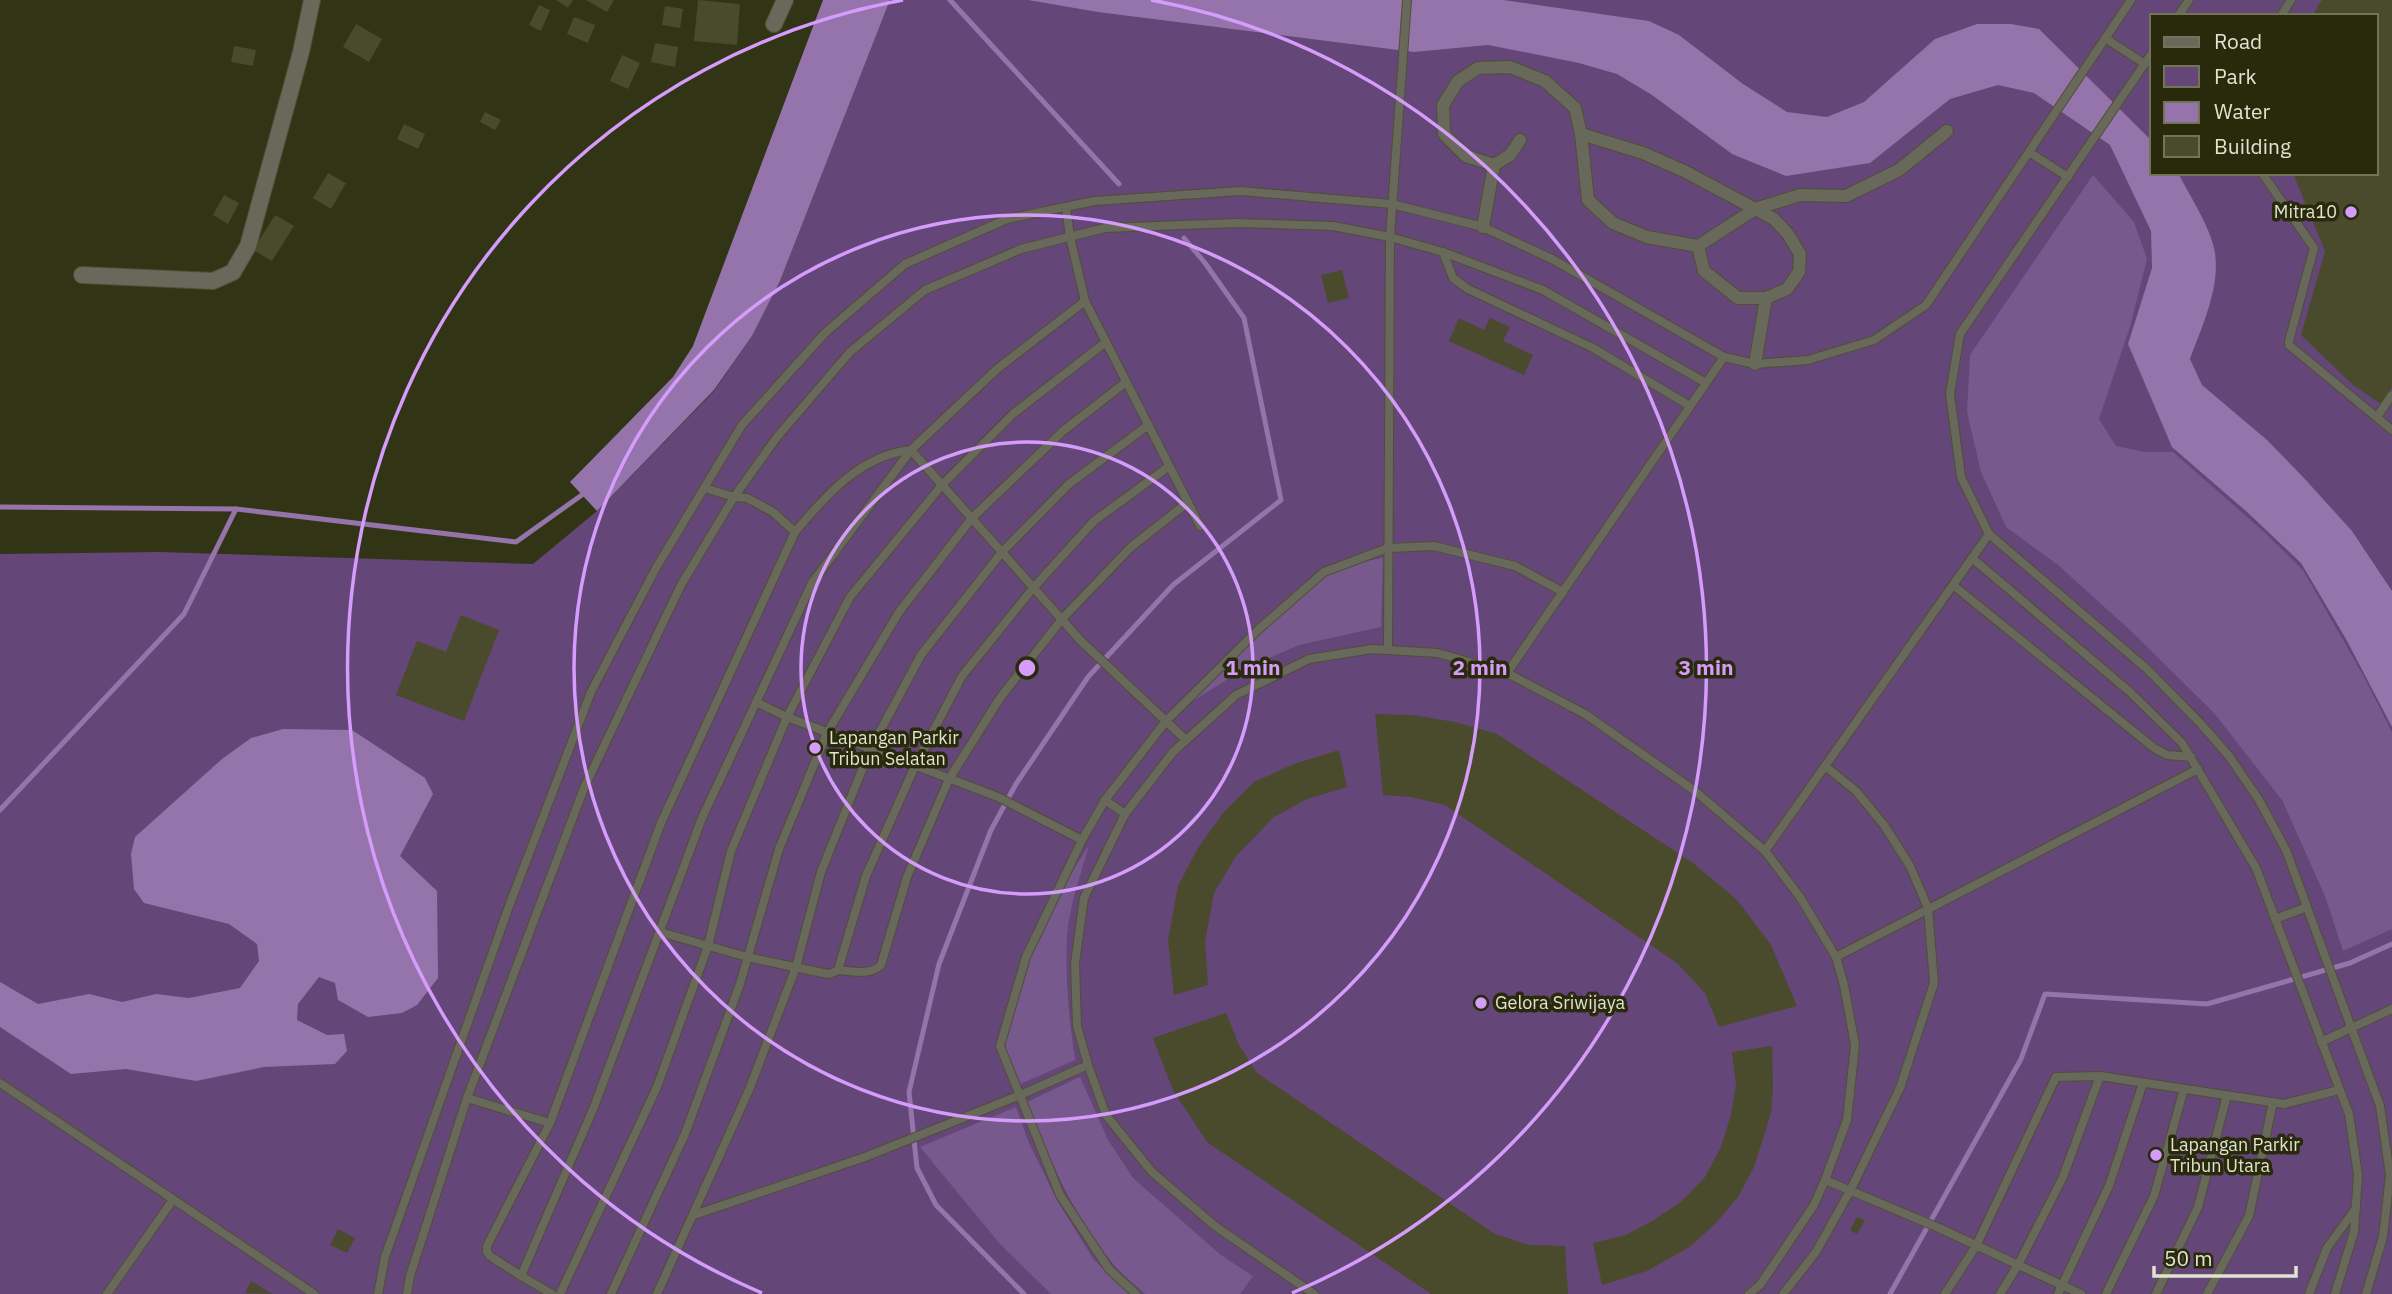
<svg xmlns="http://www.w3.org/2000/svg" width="2392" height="1294" font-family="'IBM Plex Sans',sans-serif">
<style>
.green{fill:#644678;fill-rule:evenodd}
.forest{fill:#78598d}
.water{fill:#9474aa}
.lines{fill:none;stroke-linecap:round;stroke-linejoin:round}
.stream{stroke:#9474aa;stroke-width:5}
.building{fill:#494b2c}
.service-casing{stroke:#4e5034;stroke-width:10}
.pedestrian-casing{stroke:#4e5034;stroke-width:14}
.minor-casing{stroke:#4e5034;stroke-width:18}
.service{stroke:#68695b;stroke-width:8}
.pedestrian{stroke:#68695b;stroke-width:12}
.minor{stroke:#68695b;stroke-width:16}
.ring{fill:none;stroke:#d59cfb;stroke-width:3.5}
.poi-dot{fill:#d59cfb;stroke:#282a0b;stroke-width:2.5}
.labels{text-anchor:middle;stroke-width:7;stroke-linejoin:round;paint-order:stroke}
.poi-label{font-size:18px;fill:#e1e3d1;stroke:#282a0b;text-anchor:start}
.centre{fill:#d59cfb;stroke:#282a0b;stroke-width:3.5}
.ring-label{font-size:21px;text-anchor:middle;font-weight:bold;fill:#d59cfb;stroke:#282a0b;stroke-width:7;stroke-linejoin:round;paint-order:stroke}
</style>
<rect width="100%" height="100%" fill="#323416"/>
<path class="green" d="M890 0H2392V1294H0V554L160 552 533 564 597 511 714 391 752 336 780 281ZM2152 16H2376V173H2152Z"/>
<g class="forest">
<polygon points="2093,175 2134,222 2147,259 2130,327 2099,419 2116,446 2145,452 2173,452 2262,530 2303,570 2363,675 2392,732 2392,929 2343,951 2325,896 2282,800 2214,713 2132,632 2058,565 2006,527 1981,472 1967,412 1970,355"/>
<polygon points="1383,558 1381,627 1299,645 1242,670 1190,703 1237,654 1321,578 1360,562"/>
<path d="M1089 845C1081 874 1070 904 1067 935 1065 977 1069 1019 1075 1060L1018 1085 1009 1065 1004 1035 1028 957 1057 896Z"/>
<path d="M1080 1077 1108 1140 1133 1178 1221 1255 1253 1276 1240 1294H1145C1133 1283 1120 1273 1110 1260 1072 1213 1049 1158 1027 1102Z"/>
<polygon points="1016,1107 1028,1141 1058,1202 1094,1260 1131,1294 1051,1294 1000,1244 920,1147"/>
</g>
<g class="water">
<polygon points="823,0 890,0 780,281 752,336 714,390 597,511 570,482 673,377 693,346"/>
<path d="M1028 0H1503L1649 21 1679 35 1743 84 1787 112 1827 117 1864 102 1935 39 1977 24H2011L2039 29 2152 141V173H2178C2189 194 2212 230 2215 253 2220 289 2202 326 2190 359L2202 385 2267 440 2303 477 2352 531 2392 591V727L2346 639 2301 563 2247 512 2172 447 2128 344 2152 268 2151 231 2110 145 2034 93 1998 85 1950 99 1870 163 1786 176 1732 154 1652 95 1617 74 1579 63 1488 45 1414 52 1098 12Z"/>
<polygon points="283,729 352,730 425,778 433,794 400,856 437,891 438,978 417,1005 402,1013 368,1017 338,1000 335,983 319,977 298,1004 297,1020 327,1035 344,1034 347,1051 335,1064 264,1067 196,1081 126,1069 71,1074 0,1027 0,982 38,1004 89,994 122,1002 156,994 189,998 240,988 259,961 257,944 229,924 144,903 134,889 131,854 135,837 222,759 251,738"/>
</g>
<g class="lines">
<g class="stream">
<polyline points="950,0 1119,184"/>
<polyline points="0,507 236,509 516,542 586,492"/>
<polyline points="0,810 184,614 236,509"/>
<polyline points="1024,1294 936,1205 917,1168 909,1092 939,964 991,830 1016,784 1088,677 1173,585 1281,500 1244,318 1205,263 1184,238"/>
<polyline points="1890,1294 2021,1059 2045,994 2207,1004 2350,963 2392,944"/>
</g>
</g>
<g class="building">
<polygon points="556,0 573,0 568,8"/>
<polygon points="586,0 614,0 607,12"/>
<polygon points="698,0 740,4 737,45 694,41"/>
<polygon points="2322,0 2392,0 2392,387 2381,404 2353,385 2301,335 2325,251 2293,173 2376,173 2376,16 2312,16"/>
<polygon points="539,5 550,10 541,31 529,25"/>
<polygon points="665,6 683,9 680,28 662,25"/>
<polygon points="574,17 595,25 588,43 567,34"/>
<polygon points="356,24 382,39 369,62 343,47"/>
<polygon points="655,43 678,47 675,67 651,62"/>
<polygon points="234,46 256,50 253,66 231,62"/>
<polygon points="622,55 640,63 628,89 610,81"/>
<polygon points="485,112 501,120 495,130 480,122"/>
<polygon points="404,124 425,134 418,149 397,139"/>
<polygon points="328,173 346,183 331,209 313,198"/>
<polygon points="224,195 239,203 228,224 213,215"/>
<polygon points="275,215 294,226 272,261 253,250"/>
<polygon points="1342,270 1349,298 1328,303 1321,275"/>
<polygon points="1459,318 1484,330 1490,318 1510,327 1503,341 1533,355 1524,375 1449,341"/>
<polygon points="461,615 499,630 464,721 396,695 417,641 446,652"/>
<polygon points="1375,714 1412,715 1455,722 1497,734 1693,863 1737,900 1771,945 1797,1006 1719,1027 1705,993 1677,963 1445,805 1411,797 1383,795"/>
<polygon points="1339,750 1347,787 1307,799 1274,817 1236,856 1214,893 1205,942 1208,985 1174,995 1168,940 1178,886 1198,848 1224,812 1254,782 1294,764"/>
<polygon points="1226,1013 1239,1045 1257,1073 1495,1234 1529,1245 1565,1246 1568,1294 1431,1294 1207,1142 1173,1090 1153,1038"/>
<polygon points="1772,1046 1773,1088 1771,1113 1754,1167 1738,1197 1715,1224 1691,1246 1647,1271 1602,1285 1593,1243 1626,1235 1654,1220 1682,1201 1705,1177 1721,1147 1731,1115 1736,1084 1732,1052"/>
<polygon points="1857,1217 1865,1220 1857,1234 1850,1230"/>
<polygon points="338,1229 355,1238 347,1253 330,1245"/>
<polygon points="251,1281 272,1294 245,1293"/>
</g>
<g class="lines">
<defs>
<g id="service">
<polyline points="2178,16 2189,0"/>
<polyline points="2281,16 2291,0"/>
<polyline points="2105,38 2145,64"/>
<polyline points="2152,53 1960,334 1950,394 1961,477 1989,534 2147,669 2201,724 2229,756 2259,800 2286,850 2380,1106 2390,1175 2383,1237 2366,1294"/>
<polyline points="2029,152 2068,177"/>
<polyline points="2262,173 2314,248 2289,341 2289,345 2392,430"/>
<polyline points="1066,207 1070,237 1085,301"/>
<polyline points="1443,252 1453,278 1468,289 1593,348 1690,406"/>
<polyline points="2377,417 2392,395"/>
<polyline points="705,488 734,497 747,498 773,512 795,532"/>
<polyline points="1972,558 2130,692 2182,743 2256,868 2349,1114 2358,1175 2354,1232 2335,1294"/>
<polyline points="1953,585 2154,748 2167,755 2191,757"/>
<polyline points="1388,649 1390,237 1407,0"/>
<polyline points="1507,673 1724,357"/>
<polyline points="756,702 787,717 998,797 1082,840"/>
<polyline points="1105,800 1125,814"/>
<polyline points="1765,851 1989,534"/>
<polyline points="2275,919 2307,907"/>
<polyline points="660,932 747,957 823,973 830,974 838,970 866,876 915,766 962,676 1034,587 1094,521 1168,467"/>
<polyline points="1836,957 2198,769"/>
<path d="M838 970C852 971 870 976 881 965L907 877 949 779 1000 698 1062 619 1131 547 1187 503"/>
<polyline points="2321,1042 2392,1009"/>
<polyline points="0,1083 314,1294"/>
<polyline points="467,1098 550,1123"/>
<polyline points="1825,1180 1939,1228 2081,1294"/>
<polyline points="694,1215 865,1157 1018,1096 1088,1065"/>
<path d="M521 1276 490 1256 487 1252V1246L550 1123 661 823 795 532C826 495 861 455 911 450L1080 640 1186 740"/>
<polyline points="107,1294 172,1201"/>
<polyline points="378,1294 385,1257 509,906 591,692 656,568 742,425 825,333 905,264 1007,219 1094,201 1241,191 1392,204 1483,227 1552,259 1724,357 1755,364 1808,360 1874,340 1926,305 2131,0"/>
<polyline points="407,1294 410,1276 467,1098 584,788 681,585 734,497 777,437 850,352 925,290 1021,249 1105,228 1236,223 1333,226 1390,237 1443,252 1543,290 1706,383"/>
<polyline points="552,1294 521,1276 594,1107 702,818 812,583 911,450 997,369 1085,301 1200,526"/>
<polyline points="560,1294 657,1087 708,946 731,851 787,717 850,597 942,485 1014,413 1106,342"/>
<polyline points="611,1294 685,1134 740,984 779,849 827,733 899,612 972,518 1063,431 1126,382"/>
<polyline points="657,1294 749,1090 796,967 821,872 870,750 921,655 1002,552 1069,484 1147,426"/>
<polyline points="1136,1294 1109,1269 1060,1195 1000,1046 1026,957 1082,840 1105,800 1166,721 1259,629 1324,572 1388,548 1434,546 1515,566 1563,592"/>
<polyline points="1314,1294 1215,1226 1152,1172 1106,1115 1088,1065 1077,1026 1075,963 1084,898 1125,814 1173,752 1236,695 1309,659 1372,649 1438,653 1507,673 1585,714 1695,791 1765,851 1800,897 1836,957 1844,985 1855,1045 1847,1120 1825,1180 1814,1205 1760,1285 1749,1294"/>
<polyline points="1783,1294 1816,1252 1850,1191 1900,1088 1934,983 1928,908 1910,866 1884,825 1856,791 1825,766"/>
<polyline points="1945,1294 1976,1246 2056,1077 2100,1076 2284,1104 2339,1090"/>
<polyline points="2000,1294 2018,1265 2063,1177 2100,1076"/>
<polyline points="2058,1294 2109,1186 2143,1083"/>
<polyline points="2106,1294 2154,1196 2184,1089"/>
<polyline points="2156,1294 2198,1207 2227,1095"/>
<polyline points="2207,1294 2249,1216 2273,1102"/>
<polyline points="2309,1294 2327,1248 2356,1208"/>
</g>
<g id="pedestrian">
<polyline points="1581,134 1643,153 1684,171 1774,219 1788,234 1800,254 1799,272 1787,289 1766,298 1738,298 1704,271 1698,246"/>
<polyline points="1520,140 1510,155 1494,165 1466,156 1444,134 1443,105 1458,81 1478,68 1510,67 1545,81 1575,108 1581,134 1588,200 1613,223 1647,237 1698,246 1755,209 1800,195 1846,196 1899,170 1947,131"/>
<polyline points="1483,227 1494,165"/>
<polyline points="1755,364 1766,298"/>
</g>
<g id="minor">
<polyline points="774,24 785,0"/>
<polyline points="82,275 213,281 233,272 248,246 301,52 312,0"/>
</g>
</defs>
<use href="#service" class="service-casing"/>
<use href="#pedestrian" class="pedestrian-casing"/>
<use href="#minor" class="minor-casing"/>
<use href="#service" class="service"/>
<use href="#pedestrian" class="pedestrian"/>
<use href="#minor" class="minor"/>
</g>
<g class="ring">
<circle cx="1027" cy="668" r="226"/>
<circle cx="1027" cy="668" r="453"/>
<path d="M762 1293A679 679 0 0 1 903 0M1151 0A679 679 0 0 1 1292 1293"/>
</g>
<g class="poi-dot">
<circle cx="2351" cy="212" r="7"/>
<circle cx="815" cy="748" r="7"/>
<circle cx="1481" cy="1003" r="7"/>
<circle cx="2156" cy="1155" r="7"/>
</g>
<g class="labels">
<g class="poi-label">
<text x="2337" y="218" text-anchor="end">Mitra10</text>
<text x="829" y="744">Lapangan Parkir<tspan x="829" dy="21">Tribun Selatan</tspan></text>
<text x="1495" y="1009">Gelora Sriwijaya</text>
<text x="2170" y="1151">Lapangan Parkir<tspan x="2170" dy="21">Tribun Utara</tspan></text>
</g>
</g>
<circle cx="1027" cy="668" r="10" class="centre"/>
<g class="ring-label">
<text x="1253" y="675">1 min</text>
<text x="1480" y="675">2 min</text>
<text x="1706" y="675">3 min</text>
</g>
<rect x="2150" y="14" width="228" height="161" fill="#282a0b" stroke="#72745a" stroke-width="2"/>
<rect x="2164" y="37" width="35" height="10" fill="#68695b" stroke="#72745a" stroke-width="2"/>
<text x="2214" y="49" font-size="21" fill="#e1e3d1">Road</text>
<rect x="2164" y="66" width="35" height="21" fill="#644678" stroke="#72745a" stroke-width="2"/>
<text x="2214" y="84" font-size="21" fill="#e1e3d1">Park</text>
<rect x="2164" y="102" width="35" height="21" fill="#9474aa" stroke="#72745a" stroke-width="2"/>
<text x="2214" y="119" font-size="21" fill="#e1e3d1">Water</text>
<rect x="2164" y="136" width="35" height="21" fill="#494b2c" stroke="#72745a" stroke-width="2"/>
<text x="2214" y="154" font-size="21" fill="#e1e3d1">Building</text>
<path d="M2154 1266v10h142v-10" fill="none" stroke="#e1e3d1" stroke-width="3.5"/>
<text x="2164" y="1266" font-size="21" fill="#e1e3d1" stroke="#282a0b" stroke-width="5" paint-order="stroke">50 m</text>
</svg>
